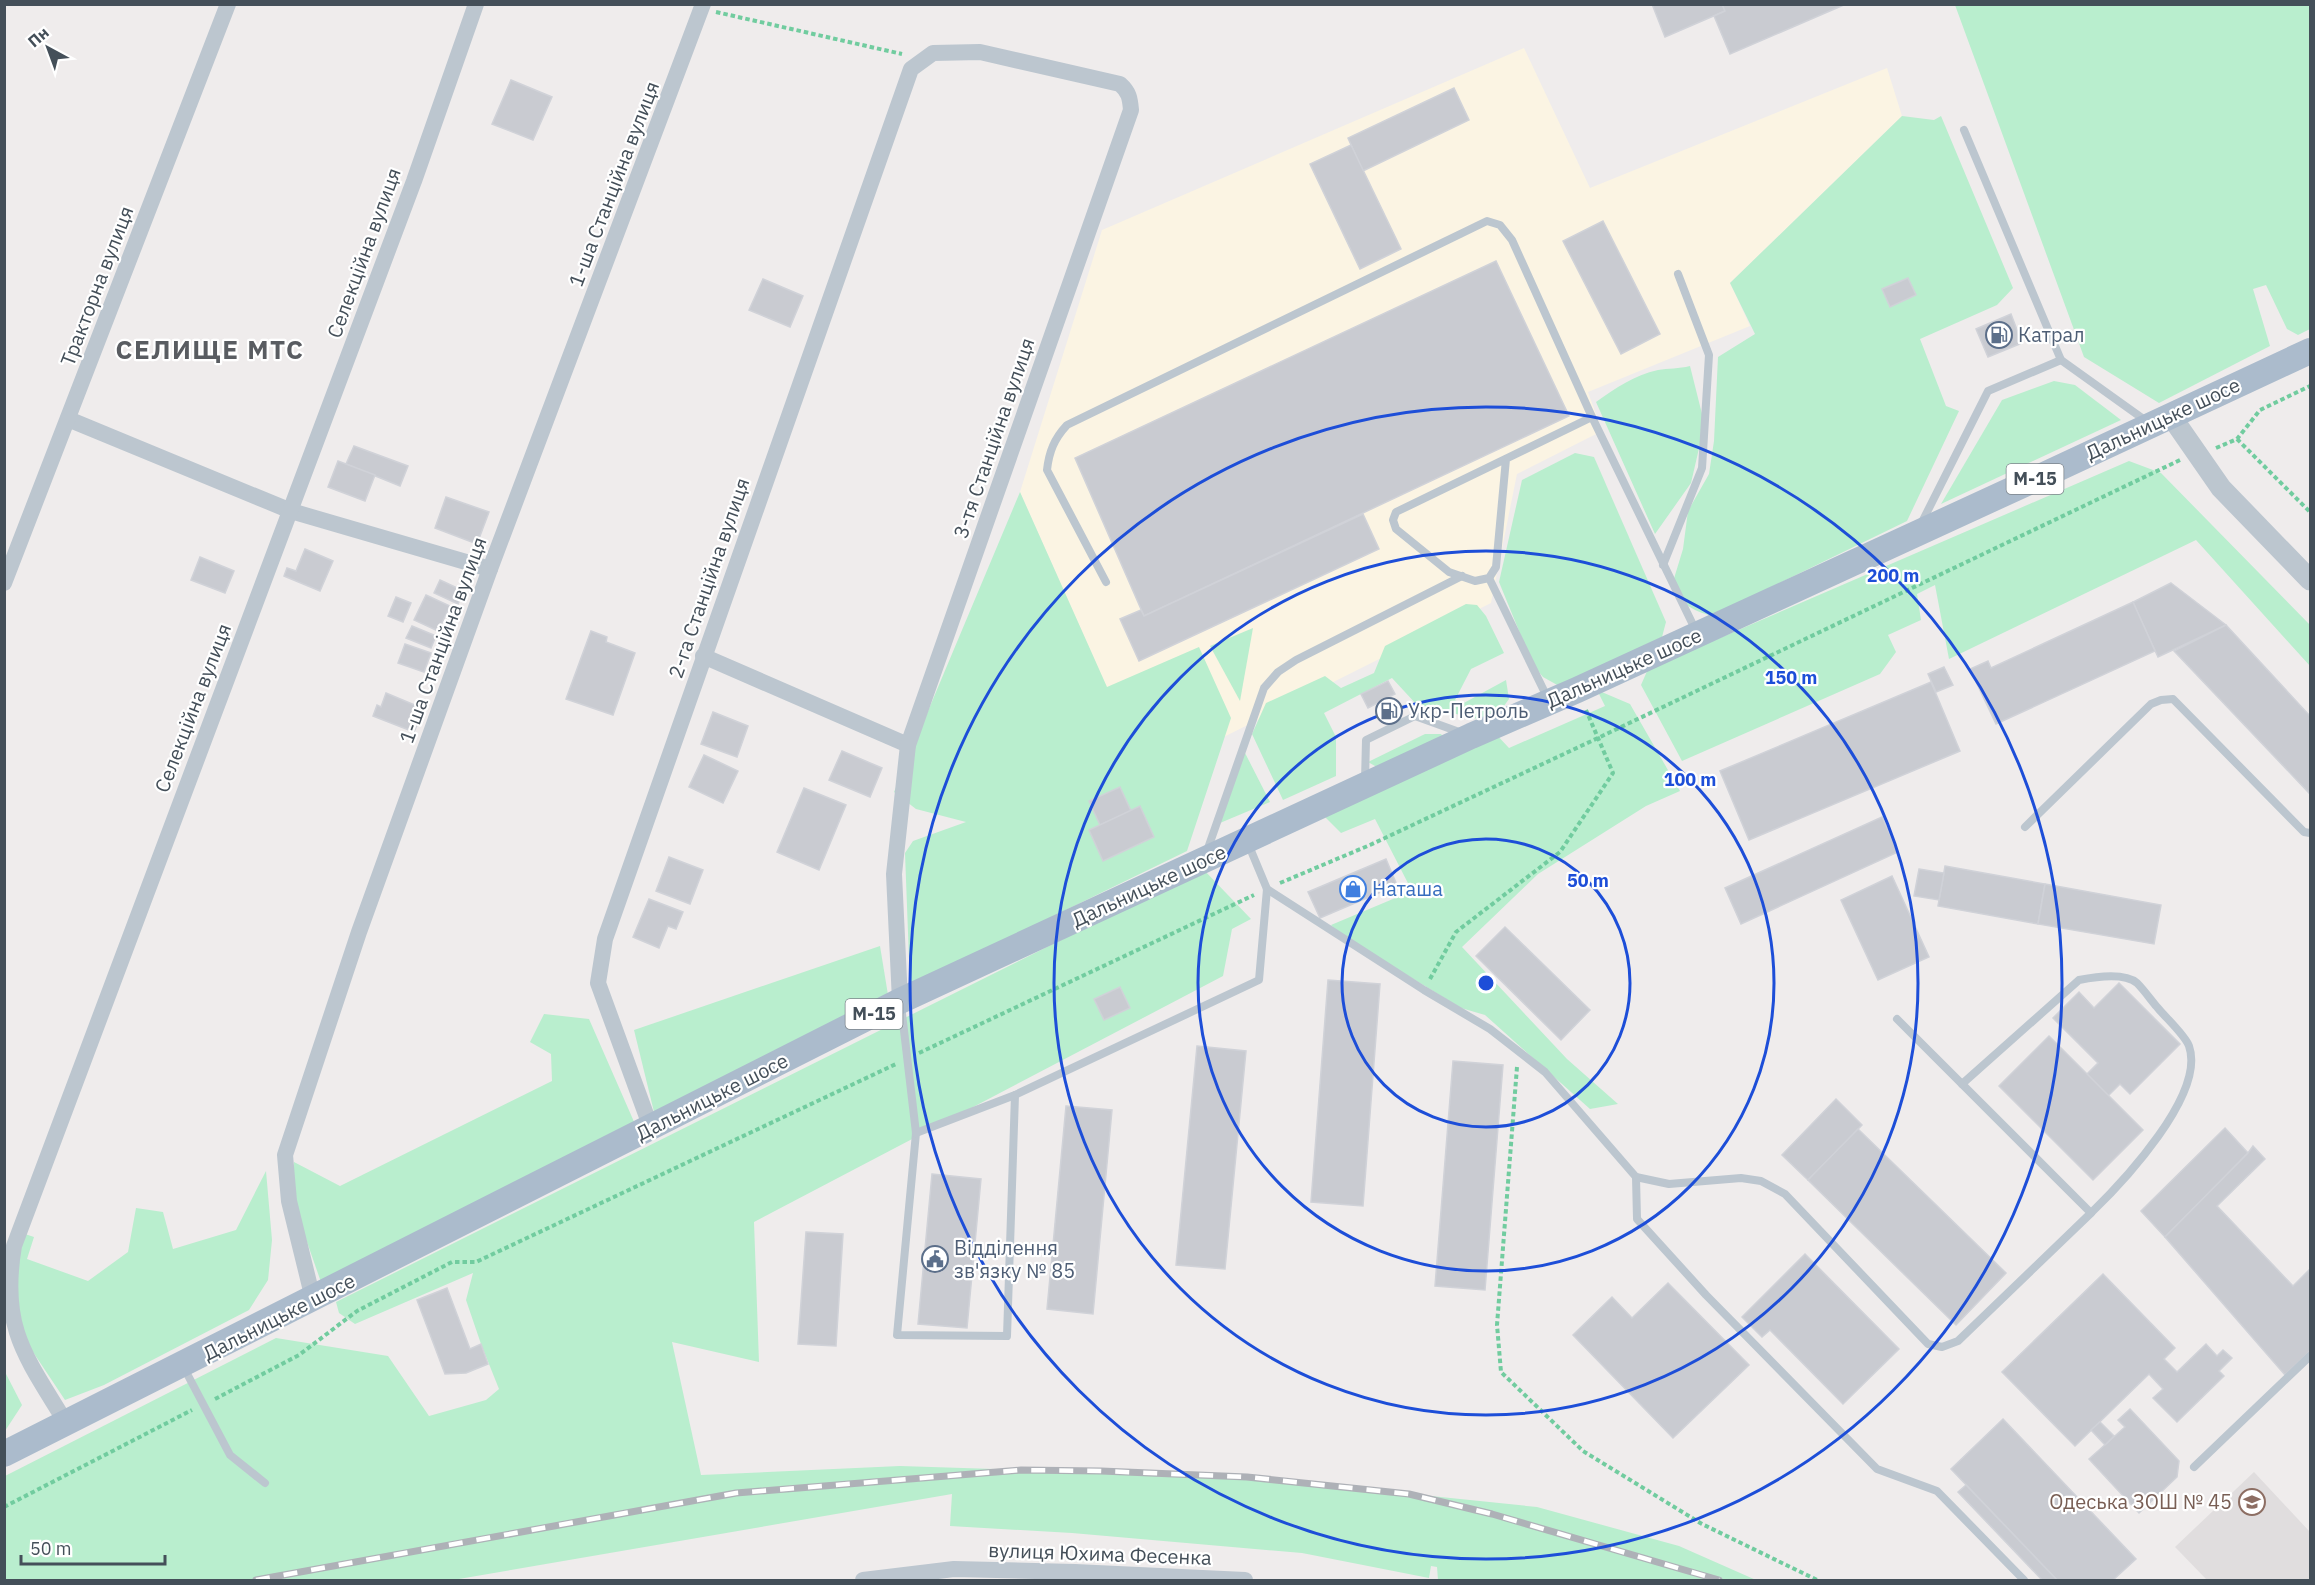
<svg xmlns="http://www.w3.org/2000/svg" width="2315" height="1585" font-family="'IBM Plex Sans',sans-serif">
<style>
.commercial{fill:#fbf4e3}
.education{fill:#e0ddde}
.green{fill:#b9eece}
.building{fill:#c9cbd1;stroke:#d0d2d8;stroke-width:1.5}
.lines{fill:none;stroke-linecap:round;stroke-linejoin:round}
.path{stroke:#71cc9f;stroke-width:4;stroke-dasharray:4.5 3;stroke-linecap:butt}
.service{stroke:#bcc6cf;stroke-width:8}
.minor{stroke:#bcc6cf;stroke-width:16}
.tertiary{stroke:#bcc6cf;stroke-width:21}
.primary{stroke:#abbbcc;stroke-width:26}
.rail-casing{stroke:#aeb1b7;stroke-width:7}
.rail{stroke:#fff;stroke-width:4.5;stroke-dasharray:14;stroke-linecap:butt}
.ring{fill:none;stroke:#1d4ed8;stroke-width:3}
.labels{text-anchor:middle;stroke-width:4.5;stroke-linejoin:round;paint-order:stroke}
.shield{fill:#fff;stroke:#7c848b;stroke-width:1.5}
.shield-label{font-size:18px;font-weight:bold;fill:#444f59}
.street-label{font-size:20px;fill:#444f59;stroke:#fff}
.service-label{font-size:20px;fill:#4e5e75;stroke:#fff;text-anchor:start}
.shop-label{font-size:20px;fill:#366cbe;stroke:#fff;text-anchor:start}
.education-label{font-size:20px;fill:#785e54;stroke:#fff;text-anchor:end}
.district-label{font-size:26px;font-weight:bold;letter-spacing:1.5px;fill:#595c61;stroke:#fff}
.centre{fill:#1d4ed8;stroke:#fff;stroke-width:3}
.ring-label{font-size:18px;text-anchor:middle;font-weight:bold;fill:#1d4ed8;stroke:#fff;stroke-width:4.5;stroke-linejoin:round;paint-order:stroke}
</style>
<rect width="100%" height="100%" fill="#efecec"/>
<polygon class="commercial" points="1524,48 1590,188 1887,68 1902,116 1730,283 1750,326 1588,392 1602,431 1517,474 1491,603 1146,776 1020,492 1102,230"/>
<polygon class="education" points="2254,1472 2310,1532 2310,1580 2207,1580 2175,1547"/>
<g class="green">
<polygon points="1955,5 2310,5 2310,329 2298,335 2287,329 2266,285 2253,289 2270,346 2159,403 2084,357"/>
<path d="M1902 116 1934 120 1941 116 2013 288 1997 305 1920 339 1946 406 1959 411 1907 521 1712 616C1692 610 1681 605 1672 585L1683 549 1688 511 1709 474 1714 441 1718 357 1755 334 1730 283Z"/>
<path d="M1690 366 1702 414 1700 444 1691 483 1655 534 1596 402C1616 388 1634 375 1658 370 1668 368 1679 369 1690 366Z"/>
<polygon points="2054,381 2075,385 2121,420 1941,504 2002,400"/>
<polygon points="1575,453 1594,457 1666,622 1662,637 1559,686 1543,677 1533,665 1499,582 1522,480"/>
<polygon points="2129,461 2161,473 2310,625 2310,666 2196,540 1949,659 1935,585 1917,594 1921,620 1888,635 1896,652 1880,674 1682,761 1641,685 1648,669"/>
<polygon points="1020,492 1107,687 1199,647 1231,718 1187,851 910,986 905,853 913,841 966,822 916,809 894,792"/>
<polygon points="1466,604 1477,605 1486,616 1504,653 1471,669 1455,700 1462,704 1506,680 1509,699 1501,710 1478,719 1417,705 1392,678 1324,713 1336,737 1336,776 1283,800 1252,734 1266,703 1325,676 1341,688 1374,673 1385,646"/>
<polygon points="1253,628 1240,701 1210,646"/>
<polygon points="1597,690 1630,704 1680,791 1646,806 1538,874 1462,947 1567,1059 1618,1104 1590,1109 1485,1015 1461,1008 1338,933 1331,925 1412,891 1375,819 1341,833 1319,811 1494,732 1509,748 1605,706"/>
<polygon points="1425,734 1441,734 1446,741 1382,770 1368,762"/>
<polygon points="1244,751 1270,802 1220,823"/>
<polygon points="1203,869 1251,919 1232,929 1223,976 754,1222 759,1362 672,1342 701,1475 900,1466 1247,1477 1537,1507 1679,1546 1756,1580 1438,1580 1437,1567 1431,1566 1429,1578 1302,1553 1072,1533 950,1526 952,1494 453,1580 5,1580 5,1476 276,1338 388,1356 429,1416 486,1400 499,1389 481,1344 466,1300 473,1273 355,1324 339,1313 336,1302"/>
<polygon points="880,946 888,995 655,1116 634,1030"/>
<polygon points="544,1014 589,1019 635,1124 322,1285 292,1199 294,1162 340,1186 552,1081 551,1054 530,1042"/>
<polygon points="266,1171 272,1240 268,1280 249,1310 104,1385 65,1400 15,1325 18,1257 25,1234 34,1237 27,1259 88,1281 128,1252 136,1208 163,1212 173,1249 236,1230"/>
<polygon points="4,1370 22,1405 5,1431 4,1431"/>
</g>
<g class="building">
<polygon points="1652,4 1722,4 1725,11 1665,37"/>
<polygon points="1722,4 1846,4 1730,54 1714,16 1725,11"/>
<polygon points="511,80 552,97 533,140 492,124"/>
<polygon points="1454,88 1469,120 1363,171 1348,138"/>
<polygon points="1351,145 1401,249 1360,269 1310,164"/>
<polygon points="1603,221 1660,334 1621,354 1563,241"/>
<polygon points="1496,261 1569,416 1144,616 1075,458"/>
<polygon points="1908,278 1916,295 1890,307 1882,289"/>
<polygon points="763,279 803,296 790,327 749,310"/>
<polygon points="2011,314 2022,343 1988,357 1976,329"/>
<polygon points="354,446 408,466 400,486 346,464"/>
<polygon points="338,461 375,475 365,501 328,487"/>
<polygon points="446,497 489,512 477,544 435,528"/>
<polygon points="1363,514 1379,549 1139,661 1120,619 1141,610 1144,616"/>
<polygon points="305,549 333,561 320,591 284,576 287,568 296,571"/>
<polygon points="200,557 234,571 225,593 191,580"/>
<polygon points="440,580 464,591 458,604 434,593"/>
<polygon points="2171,583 2226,625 2158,657 2133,602"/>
<polygon points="426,595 450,606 438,631 414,620"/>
<polygon points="396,597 411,603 403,622 388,616"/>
<polygon points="2133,602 2155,651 1996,724 1970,669 1988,661 1991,668"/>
<polygon points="2226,625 2310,716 2310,794 2174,651"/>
<polygon points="412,626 436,636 431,648 406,638"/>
<polygon points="591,631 607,637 606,642 635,653 613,715 566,699"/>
<polygon points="405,644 431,653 424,672 398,663"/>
<polygon points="1944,667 1953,685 1936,692 1928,674"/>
<polygon points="1388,681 1395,694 1368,708 1361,694"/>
<polygon points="1931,682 1960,751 1749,840 1720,771"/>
<polygon points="386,693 424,709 414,732 373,716 377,705 381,707"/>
<polygon points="713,712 748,726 737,757 701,744"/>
<polygon points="842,751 882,768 870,797 829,780"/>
<polygon points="704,755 738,771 723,803 689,787"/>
<polygon points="1120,787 1131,811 1100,825 1089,801"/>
<polygon points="804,788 846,805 819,870 777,852"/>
<polygon points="1140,806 1154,837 1103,861 1089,830"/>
<polygon points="1882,817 1898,852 1741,924 1725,888"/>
<polygon points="669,857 703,870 690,904 656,891"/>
<polygon points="1386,859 1397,885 1320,918 1308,892"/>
<polygon points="1945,866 2045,884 2038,924 1938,906"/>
<polygon points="1919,869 1944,873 1939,900 1914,896"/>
<polygon points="1892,876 1929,957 1878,980 1841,900"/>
<polygon points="2045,884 2161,905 2154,944 2038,924"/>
<polygon points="649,899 683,912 676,929 668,926 659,948 633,937"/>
<polygon points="1505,927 1590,1010 1561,1040 1476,956"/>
<polygon points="1328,980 1380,984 1363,1206 1311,1202"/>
<polygon points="2119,983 2180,1044 2130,1094 2120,1084 2108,1096 2087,1074 2098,1063 2053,1018 2079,992 2094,1008"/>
<polygon points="1120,987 1130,1008 1104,1020 1094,999"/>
<polygon points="2049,1036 2143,1130 2093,1180 1999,1086"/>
<polygon points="1197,1046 1246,1051 1225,1269 1176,1265"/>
<polygon points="1453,1061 1503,1065 1485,1290 1435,1286"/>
<polygon points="1836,1099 1862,1125 1808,1180 1782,1155"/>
<polygon points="1066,1106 1112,1110 1093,1314 1047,1309"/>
<polygon points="2225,1128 2248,1153 2165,1237 2141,1211"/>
<polygon points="1858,1129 2006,1273 1956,1325 1808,1180"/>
<polygon points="2253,1146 2265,1159 2217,1206 2293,1286 2310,1269 2310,1351 2285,1375 2165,1237 2248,1153"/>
<polygon points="932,1174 981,1179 967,1328 918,1324"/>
<polygon points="806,1232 843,1234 836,1346 798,1344"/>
<polygon points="1805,1254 1899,1349 1843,1404 1770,1330 1762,1337 1742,1317"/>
<polygon points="2103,1274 2175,1348 2164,1359 2177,1372 2206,1344 2217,1356 2223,1350 2232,1358 2219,1371 2224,1376 2177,1422 2153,1398 2163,1389 2149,1374 2075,1446 2002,1372"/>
<polygon points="1668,1283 1749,1365 1673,1438 1573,1335 1612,1297 1632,1318"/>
<polygon points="447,1288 470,1349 481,1344 488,1364 466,1373 445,1374 417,1300"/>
<polygon points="2130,1409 2179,1461 2177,1477 2139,1513 2089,1459 2125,1427 2118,1420"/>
<polygon points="2003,1419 2136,1559 2113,1580 2057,1580 1951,1469"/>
<polygon points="2100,1422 2114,1436 2105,1445 2091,1430"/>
<polygon points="1966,1485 2057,1580 2042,1580 1958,1492"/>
</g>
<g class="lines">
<g class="path">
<polyline points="716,12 902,54"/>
<polyline points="2237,439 2310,512"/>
<polyline points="2216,448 2237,439 2260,410 2310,386"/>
<polyline points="1280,883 1370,845 1598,738 2180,460"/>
<polyline points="1430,979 1456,932 1560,852 1613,773 1586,710"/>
<polyline points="919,1053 1254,895"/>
<polyline points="1517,1067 1497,1325 1501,1372 1583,1451 1702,1524 1817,1580"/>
<polyline points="215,1399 299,1355 357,1311 452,1262 476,1262 896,1064"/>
<polyline points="4,1507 192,1410"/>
</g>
<g class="service">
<polyline points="1964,130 2061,360 2149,423"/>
<polyline points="1506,459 1496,567 1489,578 1475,581 1449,572 1396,529 1393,520 1396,512 1592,417"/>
<polyline points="1920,526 1988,391 2061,360"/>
<polyline points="1663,565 1702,468 1709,355 1678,274"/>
<polyline points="1489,578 1548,699"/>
<path d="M1106 582 1047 470C1049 452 1054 439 1067 425L1487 221 1500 225 1512 240 1592 417 1696 631"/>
<polyline points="1365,781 1366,740 1415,716 1462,733"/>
<polyline points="2025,827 2151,704 2161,700 2173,699 2304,832 2310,833"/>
<polyline points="1207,851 1264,688 1278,672 1296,660 1462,576"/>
<polyline points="1267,889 1424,990 1490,1029 1545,1072 1636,1177 1669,1184 1741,1178 1761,1181 1785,1194 1928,1344 1942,1347 1958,1341 2091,1213 1897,1019"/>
<polyline points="901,1005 916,1133 897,1335 1007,1336 1015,1095 1259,980 1267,889 1247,841"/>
<path d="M1962 1084 2079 980C2094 977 2124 972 2137 983 2144 990 2151 1000 2157 1007 2165 1017 2185 1035 2189 1046 2206 1094 2123 1182 2091 1213"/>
<polyline points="916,1133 1015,1095"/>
<polyline points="1636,1177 1637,1219 1706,1295 1877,1469 1937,1491 2024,1580"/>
<polyline points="183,1366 230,1455 265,1483"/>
<polyline points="2194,1467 2310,1356"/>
</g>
<g class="minor">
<polyline points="68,419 291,511 490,569"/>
<polyline points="4,583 228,4"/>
<polyline points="703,656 908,745"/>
<path d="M651 1128 598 983 605 939 911 69 933 53 980 52 1120 84C1129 92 1130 98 1131 110L908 745 894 874 900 1001"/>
<polyline points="313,1299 289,1201 285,1155 359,932 490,569 703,4"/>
<path d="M66 1423C26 1357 0 1328 14 1246L414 181 476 4"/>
<polyline points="863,1580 954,1569 1075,1572 1245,1580"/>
</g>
<polyline class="tertiary" points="2171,416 2221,488 2310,580"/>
<polyline class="primary" points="4,1454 900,1001 1471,736 1577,690 2044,475 2310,351"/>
<defs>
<polyline id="rail" points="256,1580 736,1493 1021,1470 1101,1471 1247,1477 1409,1494 1492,1514 1719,1580"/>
</defs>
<use href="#rail" class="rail-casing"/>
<use href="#rail" class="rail"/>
</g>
<g class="ring">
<circle cx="1486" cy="983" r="144"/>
<circle cx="1486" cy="983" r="288"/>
<circle cx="1486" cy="983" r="432"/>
<circle cx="1486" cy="983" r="576"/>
</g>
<defs>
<symbol id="fuel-ring" viewBox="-11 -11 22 22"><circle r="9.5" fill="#fff" stroke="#5c6f8a" stroke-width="1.5"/><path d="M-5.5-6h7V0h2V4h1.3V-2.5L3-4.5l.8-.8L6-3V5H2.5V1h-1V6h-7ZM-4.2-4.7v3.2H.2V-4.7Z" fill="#5c6f8a"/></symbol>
<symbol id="shop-ring" viewBox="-11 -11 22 22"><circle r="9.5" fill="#fff" stroke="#3f7fe0" stroke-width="1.5"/><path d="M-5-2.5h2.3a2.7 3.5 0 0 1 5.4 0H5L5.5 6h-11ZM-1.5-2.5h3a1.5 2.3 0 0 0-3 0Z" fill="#3f7fe0"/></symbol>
<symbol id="civic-ring" viewBox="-11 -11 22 22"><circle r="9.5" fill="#fff" stroke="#5c6f8a" stroke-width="1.5"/><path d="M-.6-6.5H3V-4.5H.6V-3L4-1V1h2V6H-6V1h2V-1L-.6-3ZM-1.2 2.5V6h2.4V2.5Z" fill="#5c6f8a"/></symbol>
<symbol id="school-ring" viewBox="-11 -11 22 22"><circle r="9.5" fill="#fff" stroke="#8d6e63" stroke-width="1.5"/><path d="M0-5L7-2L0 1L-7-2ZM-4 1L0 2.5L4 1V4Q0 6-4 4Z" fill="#8d6e63"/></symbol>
</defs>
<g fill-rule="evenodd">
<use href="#fuel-ring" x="1984" y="320" width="30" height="30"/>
<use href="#fuel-ring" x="1374" y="696" width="30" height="30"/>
<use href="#shop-ring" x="1338" y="874" width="30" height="30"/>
<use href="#civic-ring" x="920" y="1244" width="30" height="30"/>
<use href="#school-ring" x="2237" y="1487" width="30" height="30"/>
</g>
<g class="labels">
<g class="shield">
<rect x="2006.5" y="464" width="57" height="30" rx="4.5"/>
<rect x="845.5" y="999" width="57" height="30" rx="4.5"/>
</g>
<g class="shield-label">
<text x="2035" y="485">М-15</text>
<text x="874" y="1020">М-15</text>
</g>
<g class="street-label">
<text transform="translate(614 184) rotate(-69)" y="7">1-ша Станційна вулиця</text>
<text transform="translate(364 253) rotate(-70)" y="7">Селекційна вулиця</text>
<text transform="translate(97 286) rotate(-69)" y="7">Тракторна вулиця</text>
<text transform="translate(2163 419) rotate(-25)" y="7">Дальницьке шосе</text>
<text transform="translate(994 438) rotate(-71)" y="7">3-тя Станційна вулиця</text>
<text transform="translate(709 578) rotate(-71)" y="7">2-га Станційна вулиця</text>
<text transform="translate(443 640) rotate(-70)" y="7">1-ша Станційна вулиця</text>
<text transform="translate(1624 668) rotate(-24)" y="7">Дальницьке шосе</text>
<text transform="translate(193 708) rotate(-69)" y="7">Селекційна вулиця</text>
<text transform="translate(1149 886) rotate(-25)" y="7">Дальницьке шосе</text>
<text transform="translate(712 1097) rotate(-27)" y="7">Дальницьке шосе</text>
<text transform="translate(279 1317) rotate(-27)" y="7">Дальницьке шосе</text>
<text transform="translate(1100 1554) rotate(2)" y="7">вулиця Юхима Фесенка</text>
</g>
<g class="service-label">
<text x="2018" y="342">Катрал</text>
<text x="1408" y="718">Укр-Петроль</text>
<text x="954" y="1255">Відділення<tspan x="954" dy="23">зв'язку № 85</tspan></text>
</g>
<g class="shop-label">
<text x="1372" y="896">Наташа</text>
</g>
<g class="education-label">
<text x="2232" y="1509">Одеська ЗОШ № 45</text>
</g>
<g class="district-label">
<text x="210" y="359">CЕЛИЩЕ МТС</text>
</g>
</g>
<circle cx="1486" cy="983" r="9" class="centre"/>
<g class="ring-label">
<text x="1893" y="582">200 m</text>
<text x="1791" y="684">150 m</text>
<text x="1690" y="786">100 m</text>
<text x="1588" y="887">50 m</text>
</g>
<rect width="2315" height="1585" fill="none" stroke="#444f59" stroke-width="12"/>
<g transform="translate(48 48) rotate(319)" stroke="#ffffff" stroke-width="4.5" paint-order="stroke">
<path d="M0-4.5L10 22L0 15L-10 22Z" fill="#444f59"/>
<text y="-9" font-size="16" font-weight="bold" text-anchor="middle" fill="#444f59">Пн</text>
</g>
<path d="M21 1555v9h144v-9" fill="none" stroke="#444f59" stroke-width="3"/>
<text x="30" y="1555" font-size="18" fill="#444f59" stroke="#ffffff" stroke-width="4.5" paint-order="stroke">50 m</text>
</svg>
